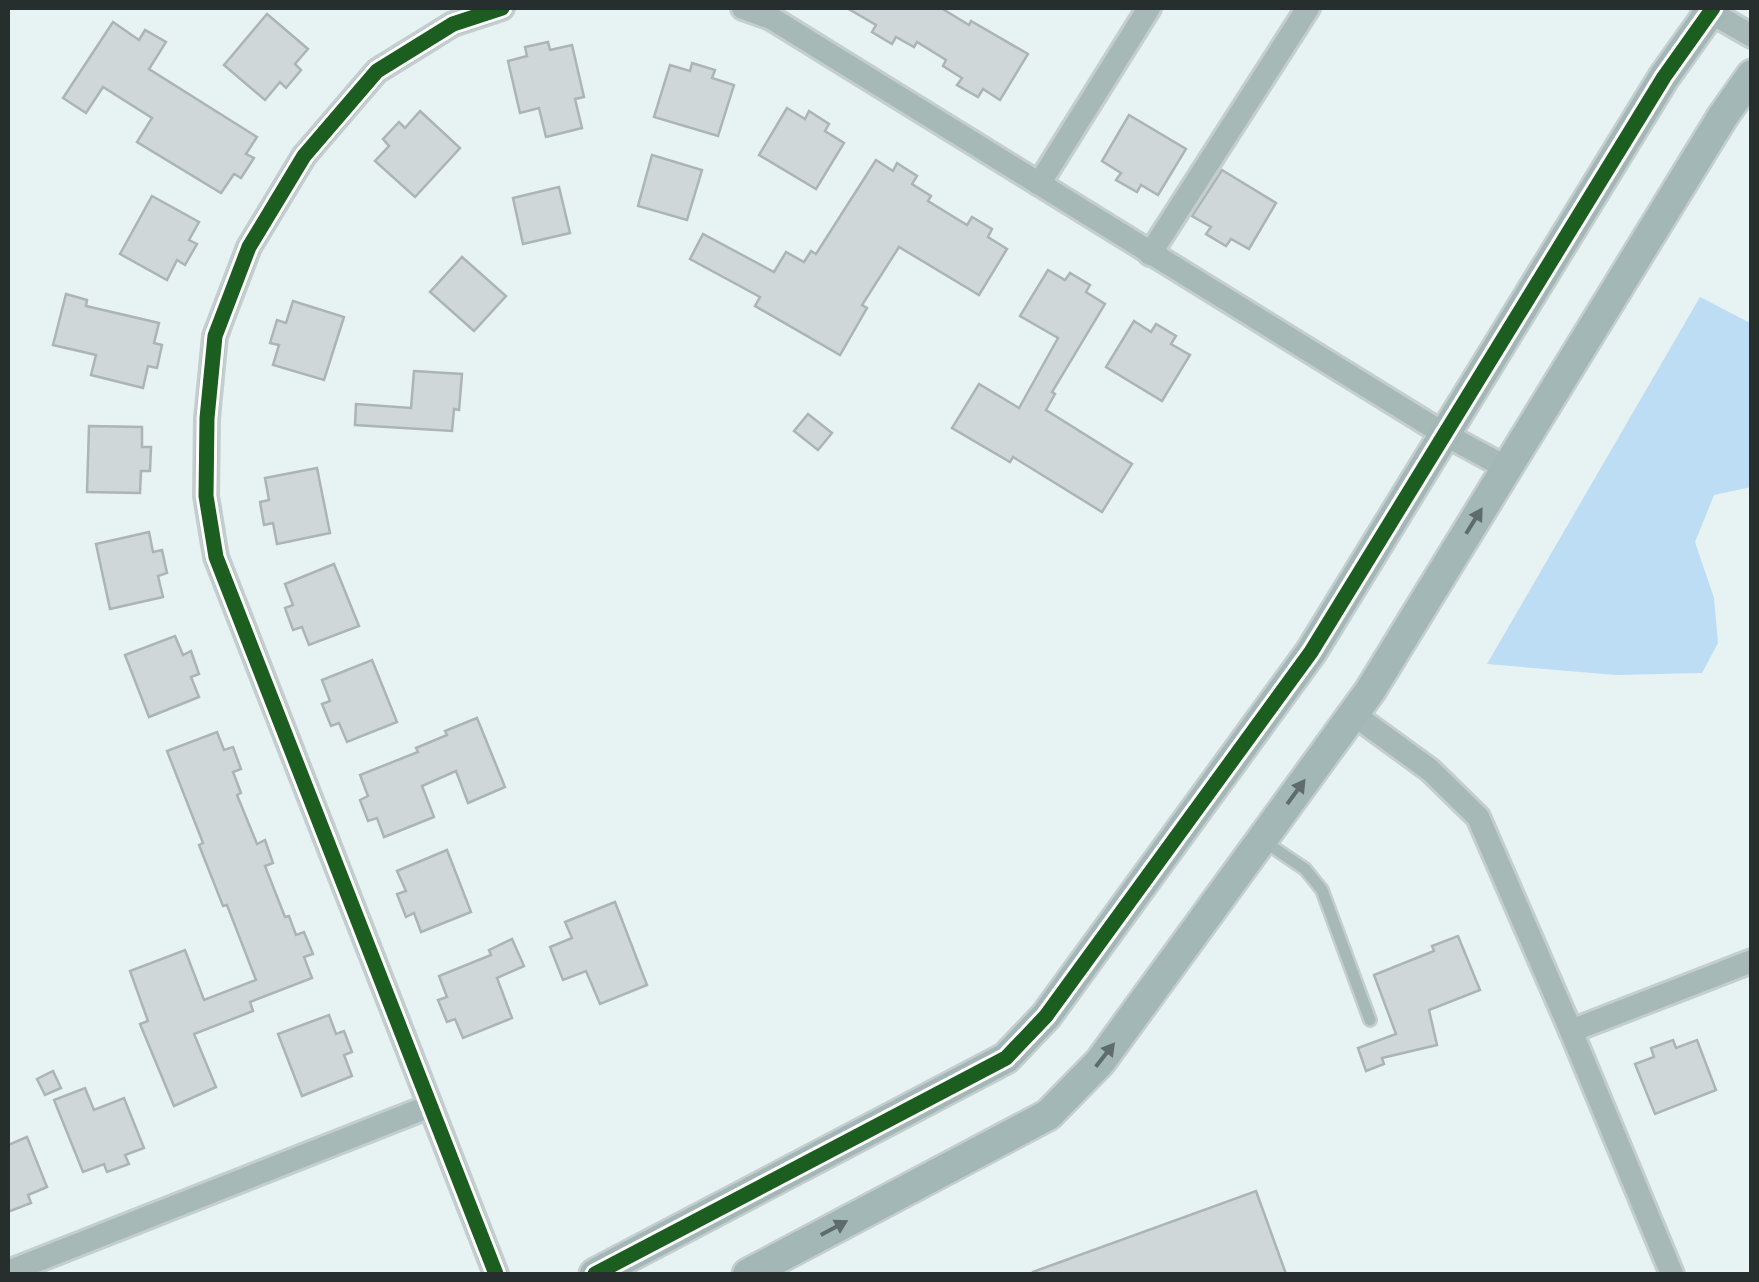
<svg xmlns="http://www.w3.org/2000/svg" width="1759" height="1282" font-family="'Noto Sans',sans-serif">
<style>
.water{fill:#bcddf3}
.building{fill:#cfd7d9;stroke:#acb4b6;stroke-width:2.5}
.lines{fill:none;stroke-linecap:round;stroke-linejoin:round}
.lane-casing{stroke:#c5cece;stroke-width:16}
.street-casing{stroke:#c5cece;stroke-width:28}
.secondary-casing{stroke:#c5cece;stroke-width:35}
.lane{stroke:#a6b9b6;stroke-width:11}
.street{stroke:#a6b9b6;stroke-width:22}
.secondary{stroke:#a3b7b6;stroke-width:30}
.cycleway-casing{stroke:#fff;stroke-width:21}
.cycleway{stroke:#1b5e20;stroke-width:15}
.oneway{fill:#5e6c6b}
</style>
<rect width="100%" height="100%" fill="#e7f2f2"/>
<polygon class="water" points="1700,297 1752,324 1751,487 1714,495 1695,542 1714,598 1718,643 1702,673 1616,675 1487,664"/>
<g class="building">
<polygon points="847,8 941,8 969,25 971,21 1028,54 1000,100 983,89 978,97 957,85 962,78 943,66 946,60 917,42 914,47 896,37 892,44 872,32 876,25"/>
<polygon points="267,14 308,49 295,64 301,70 286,88 280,82 265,100 224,65"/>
<polygon points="113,22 139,40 145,30 166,42 149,69 257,137 246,154 254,158 241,178 234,174 221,193 137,142 152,118 103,87 86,113 63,98"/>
<polygon points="548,42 550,50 572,45 584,97 575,99 582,128 546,137 539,108 520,113 508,61 527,56 525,47"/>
<polygon points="692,63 715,70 712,78 734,85 718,136 654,117 670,65 690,71"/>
<polygon points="787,108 805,119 809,111 829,124 825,131 844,143 816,189 759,155"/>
<polygon points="420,111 460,148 415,197 375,161 389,146 383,139 399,122 405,128"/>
<polygon points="1129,115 1186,149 1158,195 1141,185 1137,192 1116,180 1121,173 1102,161"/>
<polygon points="652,155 702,170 687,220 638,206"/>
<polygon points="876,160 893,171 897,163 917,176 912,184 931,196 928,201 967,225 972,217 992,229 988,237 1007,249 979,295 899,247 862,305 867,308 840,355 755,306 760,297 690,259 703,234 774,272 786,252 804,262 811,251 816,254"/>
<polygon points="1222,170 1276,203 1249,249 1231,239 1226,246 1206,234 1211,227 1192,216"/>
<polygon points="559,187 570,233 523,244 513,198"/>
<polygon points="152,196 199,222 189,240 197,244 185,265 177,260 167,280 120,254"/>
<polygon points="462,257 506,296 474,331 430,292"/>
<polygon points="1048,270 1065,280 1070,273 1090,285 1086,292 1105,304 1052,392 1055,394 1046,410 1132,464 1102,512 1013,457 1010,462 952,428 979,384 1019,408 1058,338 1020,316"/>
<polygon points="66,294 87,300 86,306 159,323 154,343 162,345 157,368 148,366 143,388 91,375 96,355 53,345"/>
<polygon points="293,301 344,317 324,380 273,365 279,345 270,343 277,320 286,323"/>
<polygon points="1134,321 1151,332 1156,324 1176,336 1171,344 1190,355 1162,401 1106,367"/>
<polygon points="414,371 462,374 459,410 454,409 452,431 355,425 356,404 411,408"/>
<polygon points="808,414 832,433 818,450 794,431"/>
<polygon points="89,426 142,427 142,447 151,447 150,471 141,471 140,493 87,492"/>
<polygon points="317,468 330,533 277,544 273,523 264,525 260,502 269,500 265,478"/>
<polygon points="149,532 153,552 162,550 167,573 158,576 163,597 110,609 96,544"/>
<polygon points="334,564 359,626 309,645 302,627 293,630 285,608 293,605 285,584"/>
<polygon points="175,636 183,655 191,651 199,674 191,677 199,697 149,717 125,655"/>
<polygon points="372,660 397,722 347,742 339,723 331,726 322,704 330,701 322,680"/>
<polygon points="477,718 505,787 468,803 456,771 422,786 434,817 384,837 377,818 368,821 360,800 368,796 360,775 418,752 416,748 447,735 445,731"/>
<polygon points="217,732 224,750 233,747 241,769 233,772 241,793 237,795 257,844 265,840 273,863 265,866 285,917 289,916 296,935 304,932 313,954 304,957 312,978 250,1002 253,1011 194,1034 216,1087 174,1106 140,1024 148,1021 130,971 185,950 204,1000 256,980 227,905 223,906 199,845 203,843 167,751"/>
<polygon points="447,850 471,912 421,932 414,913 406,917 397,894 406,891 397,871"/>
<polygon points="615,902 647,985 600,1004 586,971 563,980 550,947 572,938 565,922"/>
<polygon points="1458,936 1480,990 1429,1010 1437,1045 1382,1058 1384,1064 1366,1071 1358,1048 1396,1034 1374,975 1434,951 1432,946"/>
<polygon points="512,939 524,966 497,978 512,1018 463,1038 455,1019 447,1022 438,1000 447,997 439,976 491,955 489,950"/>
<polygon points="329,1015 336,1034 344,1031 352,1052 344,1055 352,1076 302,1096 278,1034"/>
<polygon points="1673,1040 1676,1048 1697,1040 1716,1090 1655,1114 1635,1064 1654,1057 1651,1048"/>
<polygon points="53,1071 61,1088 45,1095 37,1079"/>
<polygon points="85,1088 94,1110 124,1098 144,1148 125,1155 129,1164 107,1172 104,1164 83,1172 54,1100"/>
<polygon points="27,1137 47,1187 28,1195 31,1203 8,1212 8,1145"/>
<polygon points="1256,1191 1286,1274 1033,1274 1033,1272"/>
</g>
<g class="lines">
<defs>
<polyline id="lane" points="1262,840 1305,869 1322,890 1370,1020"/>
<g id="street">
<polyline points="743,8 771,18 1444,434 1507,468"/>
<polyline points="1703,8 1752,36"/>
<polyline points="1039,184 1149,8"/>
<polyline points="1150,254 1308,8"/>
<polyline points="1353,714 1430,770 1478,817 1571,1031 1752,961"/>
<polyline points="1571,1031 1672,1274"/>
<polyline points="8,1272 430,1106"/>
<polyline points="496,1274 216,557 206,496 207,418 215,336 249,247 304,156 377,71 453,24 502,8"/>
</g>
<g id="secondary">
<polyline points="595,1274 1006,1058 1046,1016 1311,652 1664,77 1713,8"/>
<polyline points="748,1274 1048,1115 1100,1062 1370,691 1723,116 1752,75"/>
</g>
</defs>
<use href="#lane" class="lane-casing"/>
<use href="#street" class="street-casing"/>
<use href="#secondary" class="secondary-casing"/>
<use href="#lane" class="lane"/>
<use href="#street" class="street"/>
<use href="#secondary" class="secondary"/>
<defs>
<g id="cycleway">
<polyline points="496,1274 216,557 206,496 207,418 215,336 249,247 304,156 377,71 453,24 502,8"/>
<polyline points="595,1274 1006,1058 1046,1016 1311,652 1664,77 1713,8"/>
</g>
</defs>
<use href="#cycleway" class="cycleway-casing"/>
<use href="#cycleway" class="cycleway"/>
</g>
<defs><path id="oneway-solid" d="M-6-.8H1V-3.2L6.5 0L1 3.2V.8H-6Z" transform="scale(2.5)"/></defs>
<g class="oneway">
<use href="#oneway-solid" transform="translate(1474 521) rotate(-58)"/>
<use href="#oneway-solid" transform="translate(1296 792) rotate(-54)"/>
<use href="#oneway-solid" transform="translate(1105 1055) rotate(-52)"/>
<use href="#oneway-solid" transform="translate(834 1228) rotate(-28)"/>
</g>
<rect width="1759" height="1282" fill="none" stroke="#262e2e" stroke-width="20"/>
</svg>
